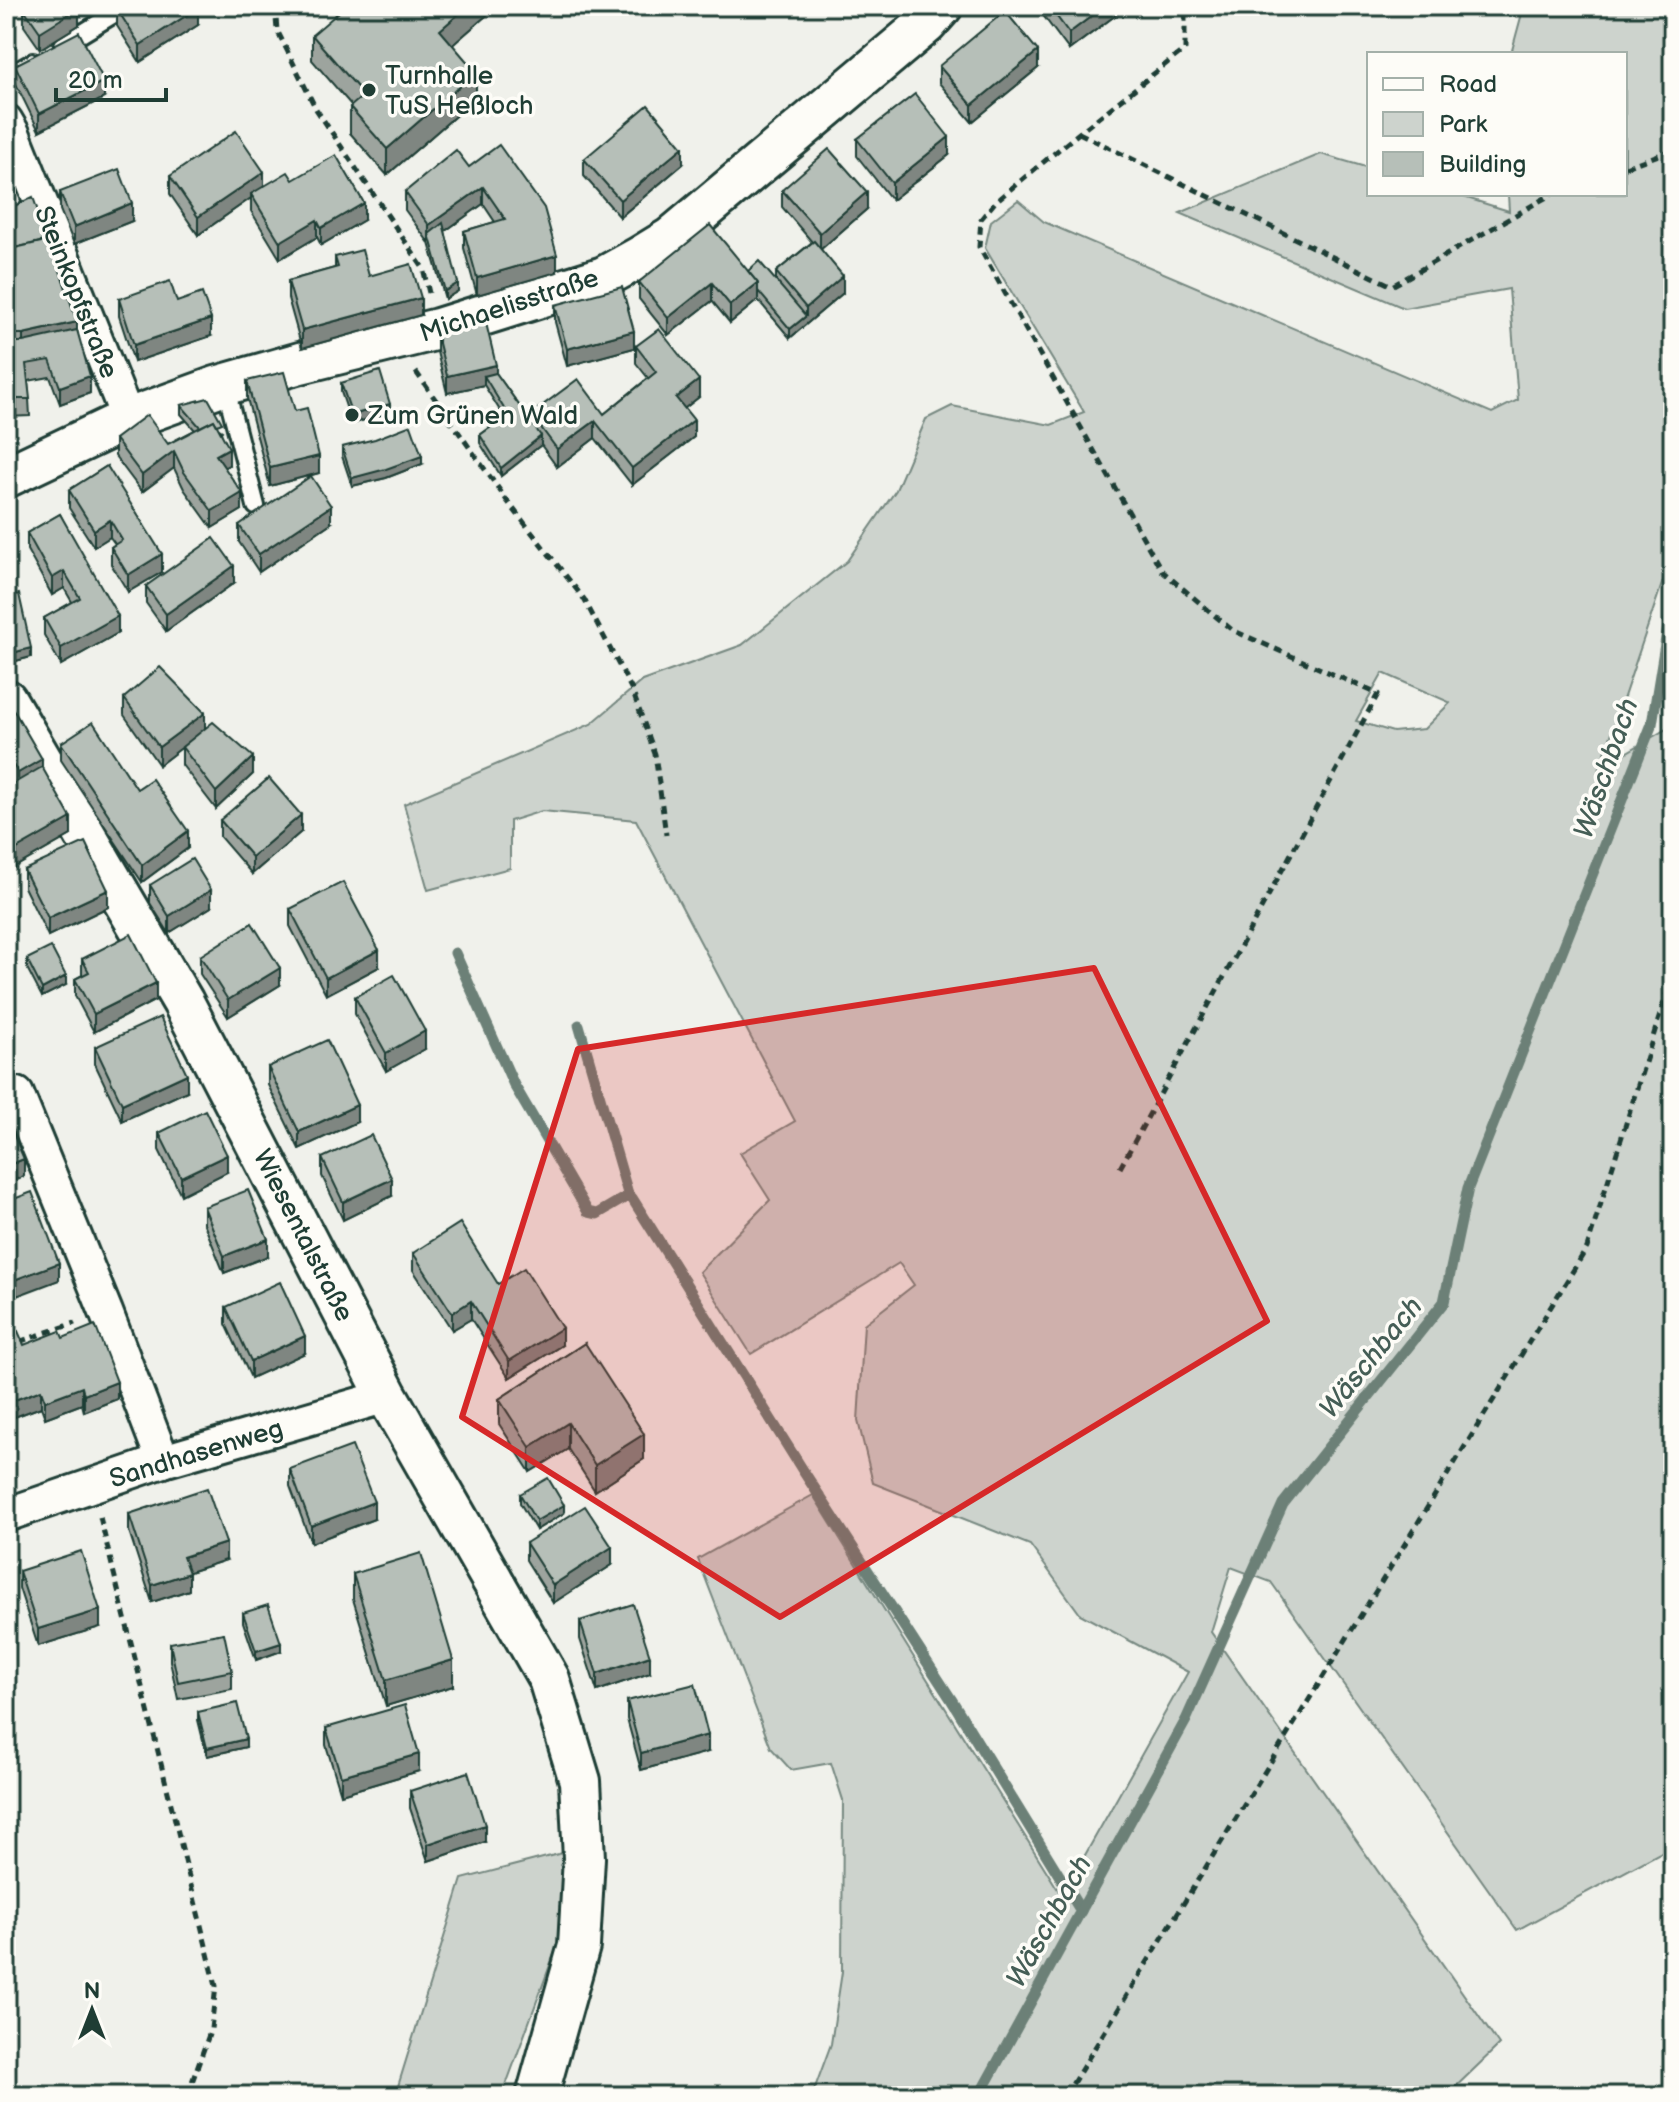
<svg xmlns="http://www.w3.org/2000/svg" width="1679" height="2102" font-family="'Balsamiq Sans',sans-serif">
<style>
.green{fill:#cdd3cd;stroke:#768880;stroke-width:2;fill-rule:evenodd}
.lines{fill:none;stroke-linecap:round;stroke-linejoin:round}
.stream{stroke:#6c8077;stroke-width:11}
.service-casing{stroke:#1f3d34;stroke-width:22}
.minor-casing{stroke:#1f3d34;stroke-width:38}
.tertiary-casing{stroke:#1f3d34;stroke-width:46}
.path{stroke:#1f3d34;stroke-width:5;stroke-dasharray:8 6;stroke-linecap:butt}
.service{stroke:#fdfcf7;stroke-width:16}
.minor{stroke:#fdfcf7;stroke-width:32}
.tertiary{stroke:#fdfcf7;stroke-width:40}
.wall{fill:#9da49e;stroke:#1f3d34;stroke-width:2}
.shaded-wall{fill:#7f8681;stroke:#1f3d34;stroke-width:2}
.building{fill:#b6bfb8;stroke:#1f3d34;stroke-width:2}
.marked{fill:#d62828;fill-opacity:0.2;stroke:#d62828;stroke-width:6;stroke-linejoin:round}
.poi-dot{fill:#1f3d34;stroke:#fdfcf7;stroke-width:3}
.labels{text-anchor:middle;stroke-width:7;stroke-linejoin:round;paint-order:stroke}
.poi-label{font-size:26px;fill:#1f3d34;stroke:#fdfcf7;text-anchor:start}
.street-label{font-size:26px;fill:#1f3d34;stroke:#fdfcf7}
.water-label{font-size:28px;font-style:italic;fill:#455e56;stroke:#fdfcf7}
</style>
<rect width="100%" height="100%" fill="#f0f1eb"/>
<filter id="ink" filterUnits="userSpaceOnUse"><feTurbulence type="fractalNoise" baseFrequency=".0125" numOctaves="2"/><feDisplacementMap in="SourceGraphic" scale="16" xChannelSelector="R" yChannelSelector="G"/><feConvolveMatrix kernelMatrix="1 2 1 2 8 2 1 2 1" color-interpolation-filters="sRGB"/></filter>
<g filter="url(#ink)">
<g class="green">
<path d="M1524 6H1673V592L1665 575 1600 768 1673 725V1846L1517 1930 1271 1582 1231 1567 1211 1632 1499 2045 1446 2096H812L831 2044 842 1972 843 1800 831 1763 791 1770 771 1748 698 1559 813 1495 1062 1896 1188 1672 1080 1614 1030 1545 873 1483 858 1421 864 1324 914 1285 899 1263 751 1354 699 1272 770 1200 740 1153 795 1121 636 820 542 811 510 821V868L428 890 404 804 591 724 642 681 742 645 847 561 896 490 926 419 952 406 1051 425 1084 412 985 248 991 221 1018 200 1044 222 1492 413 1518 400 1509 289 1404 308 1180 213 1321 154 1369 168V194H1454L1509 211 1508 194H1625V54H1511ZM1383 673 1449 702 1450 703 1424 729 1393 732 1356 721Z"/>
<polygon points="566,1852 557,1946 502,2096 395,2096 462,1879"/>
</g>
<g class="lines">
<g class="stream">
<polyline points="455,953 514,1085 588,1212 597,1214 626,1197 632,1198 802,1469 951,1699 1081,1911"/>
<polyline points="579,1025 629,1197"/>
<polyline points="979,2096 1186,1720 1283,1504 1444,1302 1468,1188 1652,724 1673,595"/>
</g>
<defs>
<g id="service">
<polyline points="63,45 127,6"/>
<polyline points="6,77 33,62"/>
<polyline points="225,385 256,506"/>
</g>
<g id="minor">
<polyline points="6,121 13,133 128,419"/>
<polyline points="17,1094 106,1312 163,1461"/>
<polyline points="6,1515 163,1461 387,1396"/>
</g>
<g id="tertiary">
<polyline points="6,477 128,419 216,387 300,363 438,329 604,277 640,257 671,238 926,24 942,6"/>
<polyline points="6,700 183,1002 387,1396 549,1679 580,1781 584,1858 579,1946 537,2096"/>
</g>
</defs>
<use href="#service" class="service-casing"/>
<use href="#minor" class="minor-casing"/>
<use href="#tertiary" class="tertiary-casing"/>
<g class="path">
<polyline points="275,6 277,30 316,109 423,268 429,293"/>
<polyline points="1079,133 1392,286 1552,194"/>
<polyline points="1625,167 1673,150"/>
<polyline points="416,372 508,502 584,599 632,690 655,754 666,835"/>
<polyline points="6,1050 12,1062"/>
<polyline points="1120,1168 1378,694 1232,630 1162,571 979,247 981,219 996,201 1079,133 1185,49 1185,13 1180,6"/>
<polyline points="6,1346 75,1323"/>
<polyline points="100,1517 216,1986 211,2029 187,2096"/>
<polyline points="1065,2096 1587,1248 1673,973"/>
</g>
<use href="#service" class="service"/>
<use href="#minor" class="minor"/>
<use href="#tertiary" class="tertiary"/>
</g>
<g class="wall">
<polygon points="487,6 487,15 452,45 476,98 387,175 350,133 350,107 352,106 312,60 312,35"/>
<polygon points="1036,6 1128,6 1069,50"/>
<polygon points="24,9 79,11 79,25 40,49 24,26"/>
<polygon points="117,9 198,25 140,62 117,26"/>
<polygon points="15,65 104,98 39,131 15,82"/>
<polygon points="939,66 1038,68 972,122 939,83"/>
<polygon points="857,139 949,155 892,200 857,156"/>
<polygon points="584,159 683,164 620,217 584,176"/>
<polygon points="469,167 557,272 477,295 464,248 464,231 495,222 483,204 445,231 458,291 445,299 429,243 405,210 405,192"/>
<polygon points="170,176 264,186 293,180 364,220 321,245 317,237 280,259 251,211 251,198 198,235 170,194"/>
<polygon points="782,190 867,209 821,249 843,293 790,338 758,300 730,323 712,301 668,335 639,299 639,282 776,281 776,272 812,242 782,207"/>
<polygon points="60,192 132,221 74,244 60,210"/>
<polygon points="6,210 77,330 90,393 60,404 50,377 28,381 30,416 6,417"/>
<polygon points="335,257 369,276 421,315 302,348 288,298 288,281 335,268"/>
<polygon points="119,299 211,336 134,362 119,316"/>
<polygon points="555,305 634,348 567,366 555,322"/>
<polygon points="437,335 496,373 531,422 531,414 604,414 648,378 636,363 636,346 699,397 685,408 694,437 632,485 595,438 557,467 541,445 501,476 480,443 480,435 504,417 484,385 447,393 437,352"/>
<polygon points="247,381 295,411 319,473 270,486 247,398"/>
<polygon points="341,383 390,412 352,424 341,392"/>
<polygon points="181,405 222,431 221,432 229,465 224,467 242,510 212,528 184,489 174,468 142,492 115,456 115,439 168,444 195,430 181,414"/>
<polygon points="342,447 422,464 386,478 352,486 342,456"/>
<polygon points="107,466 162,572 128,592 111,564 111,547 115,544 110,537 94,547 69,508 69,490"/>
<polygon points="60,514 118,633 61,665 44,635 44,618 72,602 64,588 52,595 27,550 27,533"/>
<polygon points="331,523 259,572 239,542 239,525"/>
<polygon points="234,583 166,631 146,603 146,586"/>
<polygon points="6,597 31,657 12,662 6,636"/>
<polygon points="6,697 42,767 71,835 6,872 6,788 10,785 6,778"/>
<polygon points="124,698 205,729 253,774 216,809 182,765 182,747 159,765 124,715"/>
<polygon points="61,743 137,789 188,848 142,882 61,760"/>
<polygon points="220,820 301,832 252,874 220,837"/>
<polygon points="24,870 108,907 48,936 24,887"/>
<polygon points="150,885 211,907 169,933 150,903"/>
<polygon points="290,909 379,967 326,995 290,926"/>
<polygon points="200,956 280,985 228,1017 200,974"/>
<polygon points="27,959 66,985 42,997 27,968"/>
<polygon points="82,959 156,1000 94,1032 75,996 75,979 82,975"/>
<polygon points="355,997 425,1049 386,1071 355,1014"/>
<polygon points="95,1047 187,1091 122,1121 95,1064"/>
<polygon points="268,1067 357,1122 299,1149 268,1085"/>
<polygon points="159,1133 227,1172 181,1195 159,1150"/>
<polygon points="322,1158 392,1196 343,1220 322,1176"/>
<polygon points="204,1207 268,1256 224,1273 204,1224"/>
<polygon points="413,1253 498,1284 562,1345 509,1378 471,1319 452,1330 413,1270"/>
<polygon points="226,1307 305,1353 251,1378 226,1324"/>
<polygon points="6,1336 24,1345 63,1338 117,1399 84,1412 82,1404 45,1418 41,1407 9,1419 6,1411"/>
<polygon points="585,1343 644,1459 595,1491 568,1449 530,1472 499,1424 499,1399"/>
<polygon points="290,1469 374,1519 311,1543 290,1486"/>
<polygon points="520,1494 564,1513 536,1530 520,1503"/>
<polygon points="129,1514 226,1560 189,1572 189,1590 152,1602 129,1531"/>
<polygon points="526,1543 612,1565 553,1603 526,1560"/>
<polygon points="19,1571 100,1627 38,1646 19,1588"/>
<polygon points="353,1574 453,1686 386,1706 353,1599"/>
<polygon points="243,1613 281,1651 256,1660 243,1622"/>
<polygon points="580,1621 650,1673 597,1691 580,1639"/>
<polygon points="170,1643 232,1671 232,1689 178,1699 170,1661"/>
<polygon points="627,1701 708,1752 641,1770 627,1719"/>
<polygon points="198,1712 246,1747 207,1756 198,1720"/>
<polygon points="326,1728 419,1771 341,1794 326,1745"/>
<polygon points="410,1791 485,1842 428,1861 410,1808"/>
</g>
<g class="shaded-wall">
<polygon points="75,6 86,6 79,11 79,25 40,49 40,32"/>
<polygon points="468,6 487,6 487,15 440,56 440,30"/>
<polygon points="1105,6 1128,6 1069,50 1069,33"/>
<polygon points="198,8 198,25 140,62 140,45"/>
<polygon points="1038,51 1038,68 972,122 972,105"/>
<polygon points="476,72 476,98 387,175 387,149"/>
<polygon points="104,81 104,98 39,131 39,114"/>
<polygon points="949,137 949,155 892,200 892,183"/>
<polygon points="683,147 683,164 620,217 620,200"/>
<polygon points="264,172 264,189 251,194 251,198 198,235 198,217"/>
<polygon points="483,187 483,204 431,241 429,234 429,243 429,225"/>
<polygon points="867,192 867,209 820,250 820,233"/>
<polygon points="132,203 132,221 74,244 74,227"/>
<polygon points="364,203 364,220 321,245 321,228"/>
<polygon points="317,220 317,237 280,259 280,242"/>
<polygon points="557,255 557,272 477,295 477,278"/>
<polygon points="843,276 843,293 790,338 790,329 806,316 806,308"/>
<polygon points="458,283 458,291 445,299 445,291"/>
<polygon points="712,283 712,301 668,335 668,318"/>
<polygon points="758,283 758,300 730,323 730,305"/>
<polygon points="421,298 421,315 302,348 302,330"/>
<polygon points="211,319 211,336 134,362 134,345"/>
<polygon points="77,322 77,348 23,359 23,334"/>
<polygon points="634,331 634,348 567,366 567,349"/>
<polygon points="496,365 496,382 484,376 484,385 447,393 447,376"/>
<polygon points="90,376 90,393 60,404 60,387"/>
<polygon points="699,380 699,397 676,415 676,398"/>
<polygon points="390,404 390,412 352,424 352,415"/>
<polygon points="694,420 694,437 632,485 632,468"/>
<polygon points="595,421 595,438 557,467 557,449"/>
<polygon points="541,436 541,445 501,476 501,468"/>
<polygon points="229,448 229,465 216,472 216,455"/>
<polygon points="174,451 174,468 142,492 142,475"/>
<polygon points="319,456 319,473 270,486 270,468"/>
<polygon points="422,456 422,464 386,478 352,486 352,478"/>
<polygon points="242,493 242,510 212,528 212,511"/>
<polygon points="331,506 331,523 259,572 259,554"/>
<polygon points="110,520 110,537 94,547 94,530"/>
<polygon points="162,554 162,572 128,592 128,575"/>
<polygon points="234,566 234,583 166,631 166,614"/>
<polygon points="64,571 64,588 52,595 52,578"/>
<polygon points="118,616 118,633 61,665 61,648"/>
<polygon points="31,648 31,657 12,662 12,653"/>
<polygon points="205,713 205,730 159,765 159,747"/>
<polygon points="253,757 253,774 216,809 216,792"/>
<polygon points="42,759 42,784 18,798 18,773"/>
<polygon points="301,815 301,832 252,874 252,857"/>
<polygon points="71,818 71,835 6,872 6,855"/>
<polygon points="188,831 188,848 142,882 142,865"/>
<polygon points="108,890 108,907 48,936 48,918"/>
<polygon points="211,890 211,907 169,933 169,916"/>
<polygon points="379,950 379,967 326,995 326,978"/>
<polygon points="280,968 280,985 228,1017 228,1000"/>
<polygon points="66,976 66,985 42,997 42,989"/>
<polygon points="156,983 156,1000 94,1032 94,1014"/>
<polygon points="425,1031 425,1049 386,1071 386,1053"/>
<polygon points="187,1074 187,1091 122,1121 122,1104"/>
<polygon points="357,1105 357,1122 299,1149 299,1132"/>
<polygon points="227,1155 227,1172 181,1195 181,1177"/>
<polygon points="24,1159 24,1176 6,1184 6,1166"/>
<polygon points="392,1179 392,1196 343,1220 343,1202"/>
<polygon points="268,1239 268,1256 224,1273 224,1256"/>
<polygon points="59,1263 59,1280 6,1300 6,1283"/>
<polygon points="471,1301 471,1319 452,1330 452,1313"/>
<polygon points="562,1328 562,1345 509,1378 509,1361"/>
<polygon points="305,1336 305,1353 251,1378 251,1361"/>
<polygon points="117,1382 117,1399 84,1412 84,1395"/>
<polygon points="82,1387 82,1404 45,1418 45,1401"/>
<polygon points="41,1390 41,1407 9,1419 9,1402"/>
<polygon points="568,1423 568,1449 530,1472 530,1447"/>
<polygon points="644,1434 644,1459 595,1491 595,1465"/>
<polygon points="374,1502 374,1519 311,1543 311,1526"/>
<polygon points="564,1505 564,1513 536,1530 536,1521"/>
<polygon points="226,1543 226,1560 183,1574 183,1557"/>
<polygon points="612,1547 612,1565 553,1603 553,1585"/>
<polygon points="189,1573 189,1590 152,1602 152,1585"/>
<polygon points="100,1610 100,1627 38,1646 38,1629"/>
<polygon points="281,1643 281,1651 256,1660 256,1651"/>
<polygon points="650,1656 650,1673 597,1691 597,1674"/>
<polygon points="453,1660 453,1686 386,1706 386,1680"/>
<polygon points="708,1735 708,1752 641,1770 641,1753"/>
<polygon points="246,1739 246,1747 207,1756 207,1748"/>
<polygon points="419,1754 419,1771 341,1794 341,1776"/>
<polygon points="485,1825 485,1842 428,1861 428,1844"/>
</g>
<g class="building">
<polygon points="29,6 78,6 79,8 40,32 24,9"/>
<polygon points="122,6 196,6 198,8 140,45 117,9"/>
<polygon points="346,6 468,6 440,30 476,72 387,149 350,107 364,95 312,35"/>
<polygon points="1049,6 1105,6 1069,33"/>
<polygon points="1005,11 1038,51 972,105 939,66"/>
<polygon points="79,32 104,81 39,114 15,65"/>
<polygon points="915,94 949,137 892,183 857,139"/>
<polygon points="648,105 683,147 620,200 584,159"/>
<polygon points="236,131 264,172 198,217 170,176"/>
<polygon points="499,145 544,208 557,255 477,278 464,231 505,219 483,187 429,225 405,192 456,150 469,167"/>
<polygon points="829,149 867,192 820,233 782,190"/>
<polygon points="336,155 364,203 321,228 317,220 280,242 251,194 288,172 293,180"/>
<polygon points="119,169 132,203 74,227 60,192"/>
<polygon points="33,197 48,240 6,250 6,210"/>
<polygon points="443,223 458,283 445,291 429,234"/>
<polygon points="710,225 758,283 730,305 712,283 668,318 639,282"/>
<polygon points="50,240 77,322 23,334 6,334 6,250"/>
<polygon points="814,241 843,276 806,308 776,272"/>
<polygon points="362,250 369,276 411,264 421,298 302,330 288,281 338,267 335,257"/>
<polygon points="759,261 806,316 790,329 758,291 758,283 748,271"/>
<polygon points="170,281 177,302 202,293 211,319 134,345 119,299"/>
<polygon points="622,287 634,331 567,349 555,305"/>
<polygon points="486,323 496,365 447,376 437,335"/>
<polygon points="659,329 699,380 676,398 694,420 632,468 595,421 557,449 531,414 578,379 604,414 656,372 636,346"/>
<polygon points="77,330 90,376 60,387 50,360 26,364 30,399 6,399 6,342 23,342"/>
<polygon points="380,371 390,404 352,415 341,383"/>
<polygon points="284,372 295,411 307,408 319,456 270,468 247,381"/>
<polygon points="496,373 541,436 501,468 480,435 508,415 484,376"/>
<polygon points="208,398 222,423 217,425 214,420 200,427 181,405"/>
<polygon points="147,415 168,444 214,420 229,448 216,455 242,493 212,511 184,472 174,451 142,475 115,439"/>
<polygon points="411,425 422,456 386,469 352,478 342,447 375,439"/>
<polygon points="107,466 162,554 128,575 111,547 122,540 110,520 94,530 69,490"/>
<polygon points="311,476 331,506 259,554 239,525"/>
<polygon points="60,514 118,616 61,648 44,618 80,598 64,571 52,578 27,533"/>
<polygon points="214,538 234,566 166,614 146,586"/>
<polygon points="19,594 31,648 12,653 6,627 6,597"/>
<polygon points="160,667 205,713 159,747 124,698"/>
<polygon points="6,697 42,759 18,773 6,753"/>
<polygon points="93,722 137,789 152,779 188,831 142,865 61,743"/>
<polygon points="213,722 253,757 216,792 182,747"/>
<polygon points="42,767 71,818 6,855 6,788"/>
<polygon points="269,778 301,815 252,857 220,820"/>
<polygon points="85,842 108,890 48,918 24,870"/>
<polygon points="192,859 211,890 169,916 150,885"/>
<polygon points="343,882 379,950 326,978 290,909"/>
<polygon points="252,923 280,968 228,1000 200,956"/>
<polygon points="131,934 156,983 94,1014 75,979 89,972 82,959"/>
<polygon points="51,947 66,976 42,989 27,959"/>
<polygon points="394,975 425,1031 386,1053 355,997"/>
<polygon points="160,1017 187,1074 122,1104 95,1047"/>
<polygon points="327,1040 357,1105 299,1132 268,1067"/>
<polygon points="205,1110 227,1155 181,1177 159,1133"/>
<polygon points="6,1117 24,1159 6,1166"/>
<polygon points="371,1135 392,1179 343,1202 322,1158"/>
<polygon points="248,1190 268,1239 224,1256 204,1207"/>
<polygon points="32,1192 59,1263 6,1283 6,1202"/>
<polygon points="460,1223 498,1284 524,1268 562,1328 509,1361 471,1301 452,1313 413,1253"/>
<polygon points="280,1282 305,1336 251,1361 226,1307"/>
<polygon points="95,1325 117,1382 84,1395 82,1387 45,1401 41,1390 9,1402 6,1394 6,1336 18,1331 24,1345 60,1331 63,1338"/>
<polygon points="585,1343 644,1434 595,1465 568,1423 530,1447 499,1399"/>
<polygon points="352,1446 374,1502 311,1526 290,1469"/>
<polygon points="548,1478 564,1505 536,1521 520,1494"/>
<polygon points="207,1488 226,1543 183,1557 189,1573 152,1585 129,1514"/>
<polygon points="585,1506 612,1547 553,1585 526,1543"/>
<polygon points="81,1551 100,1610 38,1629 19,1571"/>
<polygon points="421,1553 453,1660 386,1680 353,1574"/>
<polygon points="633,1604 650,1656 597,1674 580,1621"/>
<polygon points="268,1605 281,1643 256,1651 243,1613"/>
<polygon points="224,1633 232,1671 178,1682 170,1643"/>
<polygon points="695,1684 708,1735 641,1753 627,1701"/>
<polygon points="237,1703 246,1739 207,1748 198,1712"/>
<polygon points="405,1705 419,1754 341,1776 326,1728"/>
<polygon points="468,1772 485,1825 428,1844 410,1791"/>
</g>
</g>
<path class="marked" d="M1094 968 1267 1321 780 1617 462 1417 578 1049Z"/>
<g class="poi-dot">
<circle cx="369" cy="90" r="8"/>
<circle cx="352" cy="415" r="8"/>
</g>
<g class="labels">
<g class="poi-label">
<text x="385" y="84">Turnhalle<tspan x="385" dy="30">TuS Heßloch</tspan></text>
<text x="368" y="424">Zum Grünen Wald</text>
</g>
<g class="street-label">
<text transform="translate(77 292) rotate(68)" y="9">Steinkopfstraße</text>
<text transform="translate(509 305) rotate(-18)" y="9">Michaelisstraße</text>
<text transform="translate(304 1235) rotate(63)" y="9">Wiesentalstraße</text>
<text transform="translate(196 1453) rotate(-17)" y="9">Sandhasenweg</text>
</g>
<g class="water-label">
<text transform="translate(1605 768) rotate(-71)" y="10">Wäschbach</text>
<text transform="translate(1370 1357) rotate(-51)" y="10">Wäschbach</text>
<text transform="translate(1048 1921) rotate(-61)" y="10">Wäschbach</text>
</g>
</g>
<rect width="1679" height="2102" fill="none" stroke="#fdfcf7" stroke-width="32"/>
<rect x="16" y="16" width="1647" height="2070" fill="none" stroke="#1f3d34" stroke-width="3" filter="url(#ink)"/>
<rect x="1367" y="52" width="260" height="144" fill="#fdfcf7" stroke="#a4b0a9" stroke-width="2"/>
<rect x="1383" y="78" width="40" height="12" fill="#fdfcf7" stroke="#a4b0a9" stroke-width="2"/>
<text x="1439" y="92" font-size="24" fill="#1f3d34">Road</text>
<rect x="1383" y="112" width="40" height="24" fill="#cdd3cd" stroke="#a4b0a9" stroke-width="2"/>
<text x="1439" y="132" font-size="24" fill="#1f3d34">Park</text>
<rect x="1383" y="152" width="40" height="24" fill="#b6bfb8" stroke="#a4b0a9" stroke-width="2"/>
<text x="1439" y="172" font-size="24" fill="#1f3d34">Building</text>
<g transform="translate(92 2010)" stroke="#fdfcf7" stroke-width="6" paint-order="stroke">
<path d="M0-6L14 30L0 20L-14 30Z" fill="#1f3d34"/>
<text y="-12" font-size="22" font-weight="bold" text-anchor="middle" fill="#1f3d34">N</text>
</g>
<path d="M56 88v12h110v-12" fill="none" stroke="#1f3d34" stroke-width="4"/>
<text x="68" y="88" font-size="24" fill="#1f3d34" stroke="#fdfcf7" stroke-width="6" paint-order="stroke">20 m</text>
</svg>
